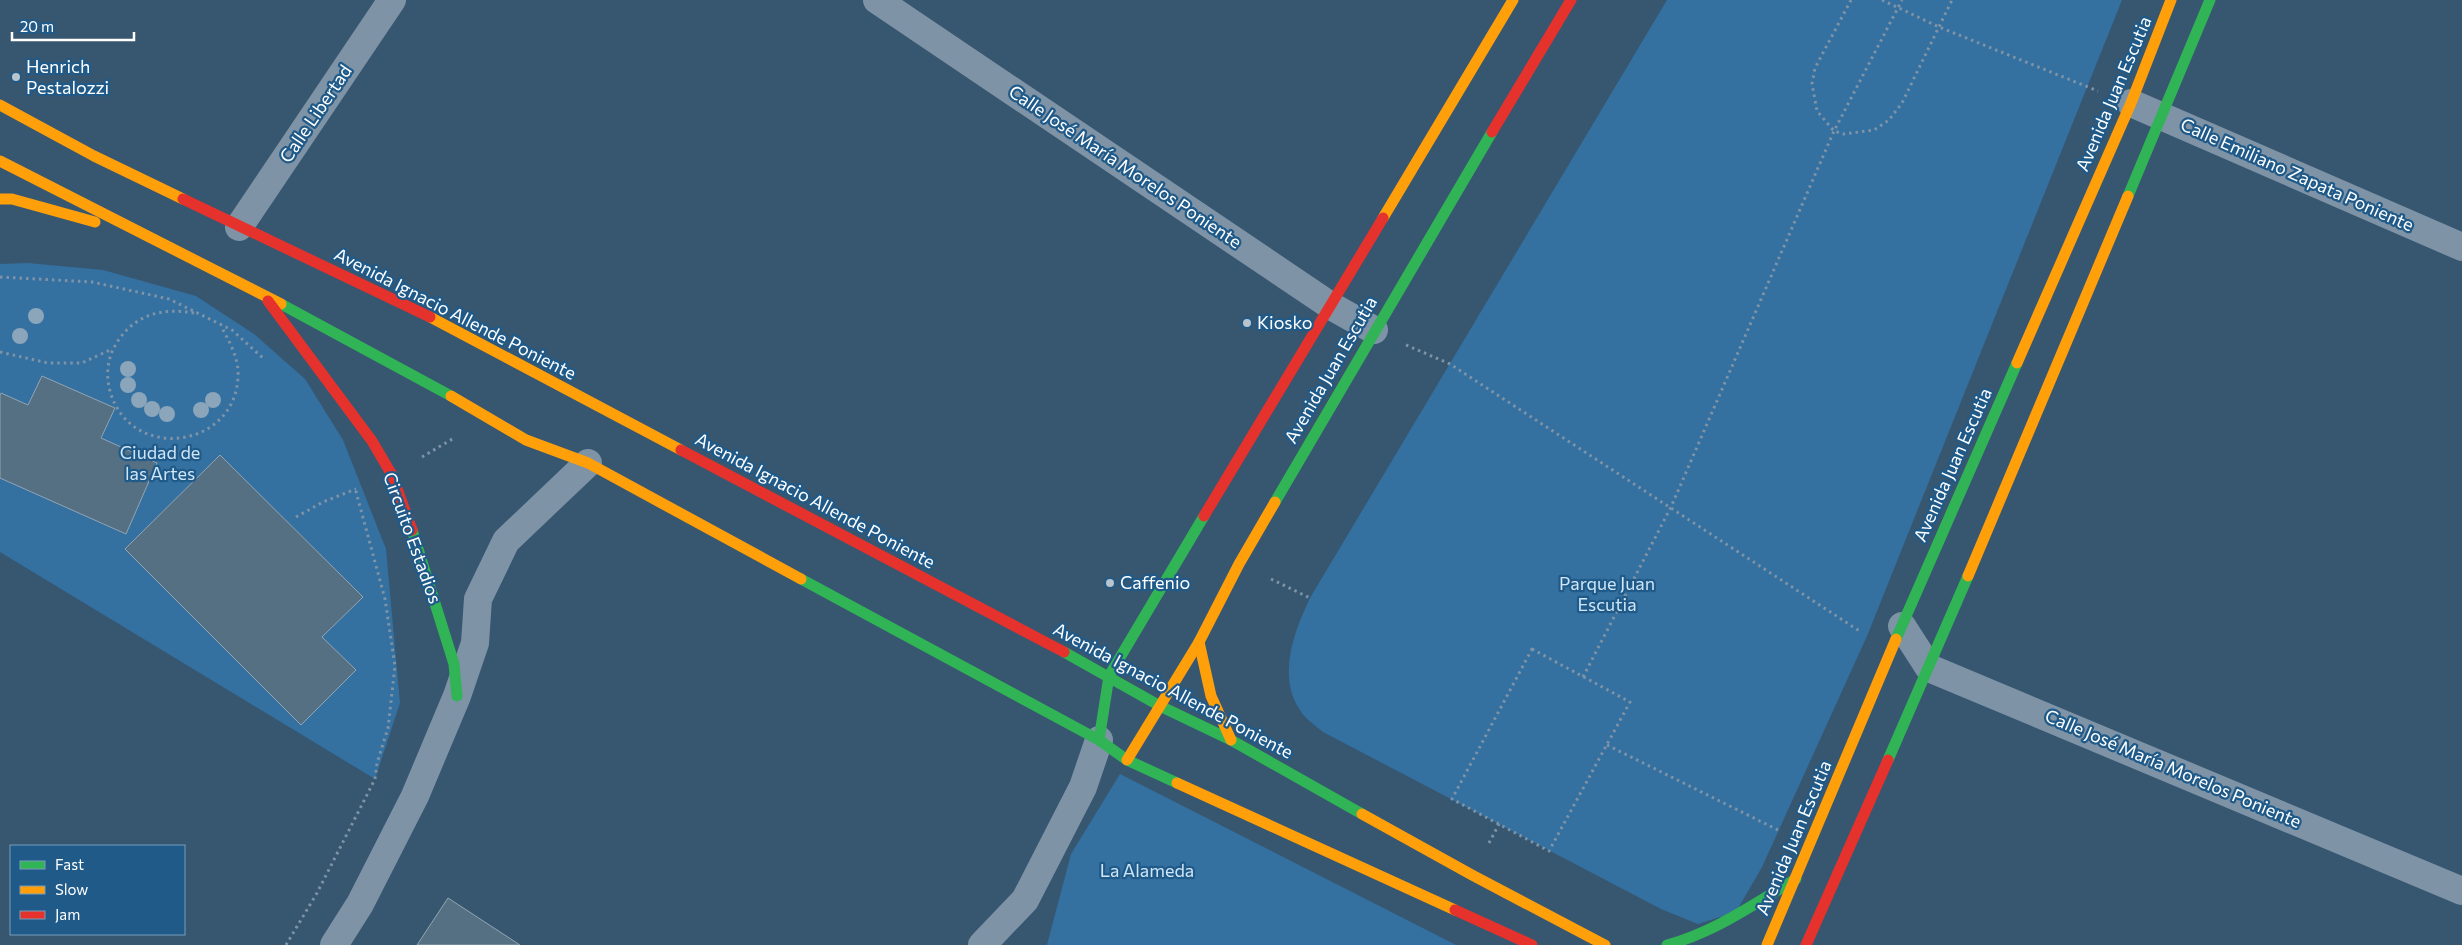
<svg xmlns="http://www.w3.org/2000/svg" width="2462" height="945" font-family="Commissioner,sans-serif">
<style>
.green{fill:#3470a0}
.building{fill:#556f83;stroke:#92a5b4}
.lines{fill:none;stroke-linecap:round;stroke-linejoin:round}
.path{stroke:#7e93a6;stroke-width:3;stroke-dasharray:2.5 4;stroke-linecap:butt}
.street{stroke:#7e93a6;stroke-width:28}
.fast{stroke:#30b455;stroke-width:11}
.slow{stroke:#ff9f0a;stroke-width:11}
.jam{stroke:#e5322d;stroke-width:11}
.tree{fill:#8ba6bb}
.poi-dot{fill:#b9c4cd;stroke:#1f5a89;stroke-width:2}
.labels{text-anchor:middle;stroke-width:4.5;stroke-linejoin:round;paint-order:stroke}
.poi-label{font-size:18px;fill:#fff;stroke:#1f5a89;text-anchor:start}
.street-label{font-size:18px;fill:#fff;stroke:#1f5a89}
.park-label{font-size:18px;fill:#cfe6f8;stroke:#1f5a89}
</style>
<rect width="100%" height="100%" fill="#375771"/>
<g class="green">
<path d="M1667 0H2122L1867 636 1762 867 1736 912 1698 924 1661 909 1323 732C1315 725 1305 719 1300 710 1277 676 1294 632 1310 598Z"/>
<polygon points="28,263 103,270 196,296 254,334 305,379 343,440 386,549 400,703 375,779 0,552 0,264"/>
<polygon points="1120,774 1456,945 1047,945 1071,854"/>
</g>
<g class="building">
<polygon points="42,376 115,408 101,438 157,463 126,534 0,478 0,395 1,393 28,405"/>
<polygon points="220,455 363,597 322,637 356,670 301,725 125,549"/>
<polygon points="448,898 520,945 417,945"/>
</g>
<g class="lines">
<g class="path">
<polyline points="1851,0 1815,68 1812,84 1817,111 1834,131 1844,134 1874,130 1889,120 1902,103 1952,0"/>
<polyline points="1882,0 1939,27 2098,91"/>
<polyline points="0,277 92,282 169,299 232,330 264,359"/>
<path d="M194 313C165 308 138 313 120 338 108 354 105 372 110 391 130 463 236 449 238 376 239 358 229 341 221 326"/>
<polyline points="1406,345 1450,364 1861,632"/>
<polyline points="0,352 48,363 82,363 110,350"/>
<polyline points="422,457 454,438"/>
<polyline points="296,517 323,502 356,489"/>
<polyline points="1271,579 1310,598"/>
<polygon points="1532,649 1630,702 1549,851 1452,799"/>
<polyline points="1583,677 1671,507 1834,131 1902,0"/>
<polyline points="1607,745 1778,830"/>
<polyline points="1489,843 1499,824"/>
<polyline points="286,945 317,893 375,779 377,763 388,728 395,666 385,599 355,488"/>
</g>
<g class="street">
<polyline points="877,0 1331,306 1374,330"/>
<polyline points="2131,103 2462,247"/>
<polyline points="239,227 392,0"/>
<polyline points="1902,626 1929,668 2462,891"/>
<polyline points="334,945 360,904 415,796 457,696 475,643 478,599 506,541 588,463"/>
<polyline points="982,945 1025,900 1083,787 1099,740"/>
</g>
<g class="fast">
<polyline points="2128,196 2210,0"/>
<polyline points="281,304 451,396"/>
<polyline points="1275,502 1492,132"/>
<polyline points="412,530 454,664 457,696"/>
<polyline points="801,579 1099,740 1127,760 1177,783"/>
<polyline points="1896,639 2017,363"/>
<polyline points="1064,652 1160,706 1231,740 1362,814"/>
<polyline points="1099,740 1109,676 1204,516"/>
<polyline points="1888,760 1968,576"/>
<path d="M1667 945C1715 932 1754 904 1796 879"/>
</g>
<g class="slow">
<polyline points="0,105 94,156 183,199"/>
<polyline points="0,161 281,304"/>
<polyline points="0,199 12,199 95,222"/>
<polyline points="1383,218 1513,0"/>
<polyline points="430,317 681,450"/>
<polyline points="2017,363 2131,103 2171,0"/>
<polyline points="451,396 526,440 588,463 801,579"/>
<polyline points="1968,576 2128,196"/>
<polyline points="1199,642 1211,696 1231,740"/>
<polyline points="1127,760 1199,642 1239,564 1275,502"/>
<polyline points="1177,783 1455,910"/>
<polyline points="1362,814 1472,875 1605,945"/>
<polyline points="1767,945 1896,639"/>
</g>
<g class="jam">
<polyline points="1492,132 1571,0"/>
<polyline points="183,199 430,317"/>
<polyline points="268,301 372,441 392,475 412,530"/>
<polyline points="681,450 1064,652"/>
<polyline points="1204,516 1383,218"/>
<polyline points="1455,910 1532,945"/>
<polyline points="1806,945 1888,760"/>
</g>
</g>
<g class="tree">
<circle cx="36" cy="316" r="8"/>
<circle cx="20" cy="336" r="8"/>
<circle cx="128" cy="369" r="8"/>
<circle cx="128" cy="385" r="8"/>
<circle cx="139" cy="400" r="8"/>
<circle cx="213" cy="400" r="8"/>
<circle cx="152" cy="409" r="8"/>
<circle cx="201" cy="410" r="8"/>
<circle cx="167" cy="414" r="8"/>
</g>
<g class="poi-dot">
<circle cx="16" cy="77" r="5"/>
<circle cx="1247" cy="323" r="5"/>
<circle cx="1110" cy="583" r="5"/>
</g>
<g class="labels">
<g class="poi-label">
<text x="26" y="73">Henrich<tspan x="26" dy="21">Pestalozzi</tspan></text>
<text x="1257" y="329">Kiosko</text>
<text x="1120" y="589">Caffenio</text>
</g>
<g class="street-label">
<text transform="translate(2114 94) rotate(-67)" y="6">Avenida Juan Escutia</text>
<text transform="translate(316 114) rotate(-56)" y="6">Calle Libertad</text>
<text transform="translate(1125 167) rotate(34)" y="6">Calle José María Morelos Poniente</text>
<text transform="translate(2297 175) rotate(24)" y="6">Calle Emiliano Zapata Poniente</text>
<text transform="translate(455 314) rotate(27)" y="6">Avenida Ignacio Allende Poniente</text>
<text transform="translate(1331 370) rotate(-60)" y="6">Avenida Juan Escutia</text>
<text transform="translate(1953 465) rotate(-66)" y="6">Avenida Juan Escutia</text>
<text transform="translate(815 501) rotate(28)" y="6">Avenida Ignacio Allende Poniente</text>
<text transform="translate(412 538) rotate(70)" y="6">Circuito Estadios</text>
<text transform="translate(1173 691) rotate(28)" y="6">Avenida Ignacio Allende Poniente</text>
<text transform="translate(2173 769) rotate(23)" y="6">Calle José María Morelos Poniente</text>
<text transform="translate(1794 838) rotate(-67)" y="6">Avenida Juan Escutia</text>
</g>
<g class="park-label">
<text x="160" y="459">Ciudad de<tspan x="160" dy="21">las Artes</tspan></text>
<text x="1607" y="590">Parque Juan<tspan x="1607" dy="21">Escutia</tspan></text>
<text x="1147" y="877">La Alameda</text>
</g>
</g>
<rect x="10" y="845" width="175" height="90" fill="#1f5a89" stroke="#799cb8"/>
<rect x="20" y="861" width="25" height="8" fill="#30b455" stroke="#799cb8"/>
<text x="55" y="870" font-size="15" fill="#ffffff">Fast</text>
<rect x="20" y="886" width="25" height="8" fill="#ff9f0a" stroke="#799cb8"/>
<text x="55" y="895" font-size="15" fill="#ffffff">Slow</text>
<rect x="20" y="911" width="25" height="8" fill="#e5322d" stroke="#799cb8"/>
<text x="55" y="920" font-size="15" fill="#ffffff">Jam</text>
<path d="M12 32v8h122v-8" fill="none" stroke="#ffffff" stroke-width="2.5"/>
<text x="20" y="32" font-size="15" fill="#ffffff" stroke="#1f5a89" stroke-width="4" paint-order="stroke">20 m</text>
</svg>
